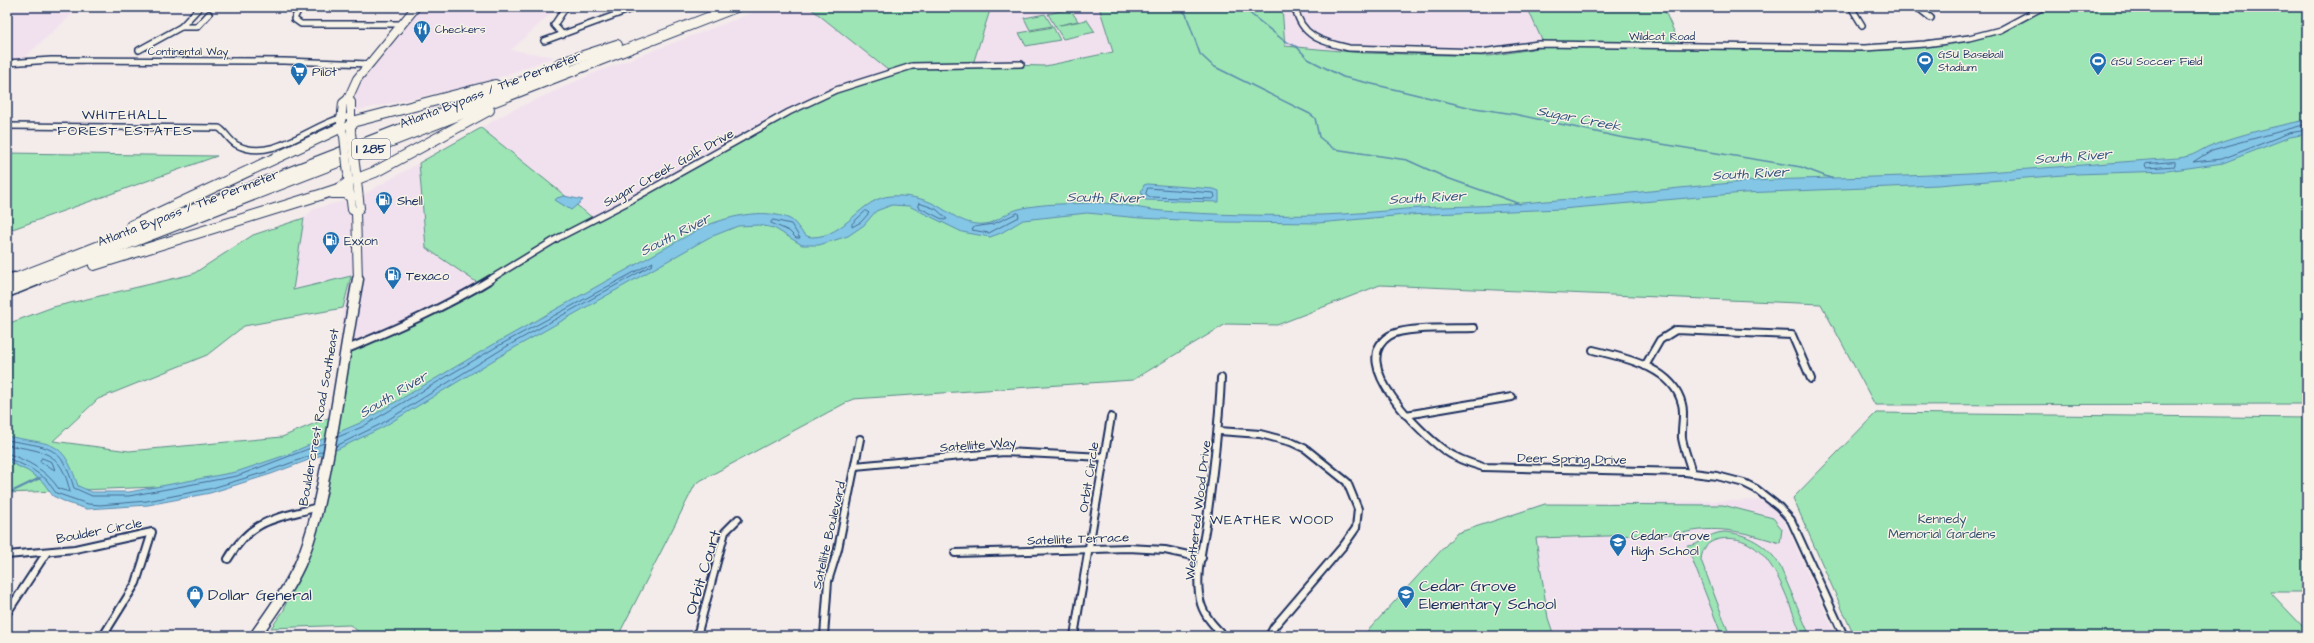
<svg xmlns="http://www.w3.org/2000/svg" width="2314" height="643" font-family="'Architects Daughter',sans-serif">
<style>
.built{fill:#f1e1ee}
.green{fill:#9de5b4;stroke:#5c8a89}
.water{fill:#84c6e5;stroke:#5a8aaf}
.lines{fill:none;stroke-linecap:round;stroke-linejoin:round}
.shore{stroke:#456b94;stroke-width:1}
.stream-far1{stroke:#5a8aaf;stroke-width:1.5}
.stream{stroke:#5a8aaf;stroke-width:2}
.street-far1-casing{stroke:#1b2f5e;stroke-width:8}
.street-casing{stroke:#1b2f5e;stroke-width:10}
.secondary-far1-casing{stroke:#1b2f5e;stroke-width:10}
.secondary-casing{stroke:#1b2f5e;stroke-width:13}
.highway-far1-casing{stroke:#1b2f5e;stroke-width:12}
.highway-casing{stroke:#1b2f5e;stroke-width:15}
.street-far1{stroke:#f7f3e8;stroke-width:5}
.street{stroke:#f7f3e8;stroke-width:6}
.secondary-far1{stroke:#f7f3e8;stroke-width:8}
.secondary{stroke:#f7f3e8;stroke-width:10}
.highway-far1{stroke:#f7f3e8;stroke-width:10}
.highway{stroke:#f7f3e8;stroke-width:12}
.secondary-bridge-casing{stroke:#1b2f5e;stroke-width:10;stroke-linecap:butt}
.secondary-bridge{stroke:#f7f3e8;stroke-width:8}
.labels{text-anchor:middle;stroke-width:3;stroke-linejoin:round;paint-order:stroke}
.far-poi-label{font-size:11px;fill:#1b2f5e;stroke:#f7f3e8;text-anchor:start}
.far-street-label{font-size:11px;fill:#1b2f5e;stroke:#f7f3e8}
.shield{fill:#f7f3e8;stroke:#5d6a87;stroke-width:1}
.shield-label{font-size:12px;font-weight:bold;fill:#1b2f5e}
.poi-label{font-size:13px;fill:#1b2f5e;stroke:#f7f3e8;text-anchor:start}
.street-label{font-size:13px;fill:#1b2f5e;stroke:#f7f3e8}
.park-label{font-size:13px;fill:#35536f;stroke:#f7f3e8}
.neighbourhood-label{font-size:14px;letter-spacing:1px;fill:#1b2f5e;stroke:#f7f3e8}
.water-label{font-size:14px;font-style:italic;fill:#355580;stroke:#f7f3e8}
.near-street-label{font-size:16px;fill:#1b2f5e;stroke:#f7f3e8}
.near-poi-label{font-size:16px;fill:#1b2f5e;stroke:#f7f3e8;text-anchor:start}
</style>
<rect width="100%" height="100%" fill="#f4ebeb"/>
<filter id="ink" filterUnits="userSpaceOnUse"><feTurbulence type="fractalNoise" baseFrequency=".025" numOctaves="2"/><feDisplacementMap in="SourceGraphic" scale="8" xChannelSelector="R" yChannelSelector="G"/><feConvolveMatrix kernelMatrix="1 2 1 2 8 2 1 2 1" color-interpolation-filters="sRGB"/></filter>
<g filter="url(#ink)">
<g class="built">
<polygon points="7,7 80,7 7,73"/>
<polygon points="419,7 558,7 511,50 554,57 484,83 345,113 341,108 370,64"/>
<polygon points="768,7 809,7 889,71 593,220 481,128 511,111 597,72"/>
<polygon points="991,7 1099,7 1113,52 1045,66 973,64"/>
<polygon points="1282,7 1527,7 1546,47 1489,56 1363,53 1285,46"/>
<polygon points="419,163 426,248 486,288 340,355 343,308 351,276 293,290 304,218 314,209 361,196"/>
<polygon points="1777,500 1781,514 1836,636 1363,636 1458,533 1541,504"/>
</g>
<g class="green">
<polygon points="809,7 991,7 973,64 1045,66 1113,52 1099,7 1282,7 1285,46 1363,53 1489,56 1545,47 1527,7 1663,7 1681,47 1845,50 1952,43 1995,33 2036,11 2034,7 2189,7 2193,10 2307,10 2307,404 1875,405 1821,304 1380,285 1277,325 1226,324 1133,380 853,399 696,483 618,636 364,636 350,625 271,628 284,610 331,452 231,484 7,493 7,324 53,307 193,274 253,235 304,218 293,290 351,276 343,308 244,326 207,355 98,399 53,441 129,451 282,437 330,417 340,355 485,288 426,248 419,163 481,128 594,219 798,107 889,71"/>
<polygon points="1070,9 1078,21 1055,26 1048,14"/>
<polygon points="1045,14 1052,26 1030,30 1024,18"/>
<polygon points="1087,20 1095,32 1063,39 1055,26"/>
<polygon points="1053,27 1060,40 1026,46 1019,33"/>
<polygon points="7,153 217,156 7,231"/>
<polygon points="1876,413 2307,418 2307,592 2270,592 2307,631 2307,636 1854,636 1793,498"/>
<path d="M1545 504 1723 505 1773 518 1782 529 1780 543C1744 532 1716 524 1679 534L1536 538 1548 618 1554 636H1363L1457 533Z"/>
<path d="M1724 532C1746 533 1767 545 1779 564L1810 636H1802C1787 601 1771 531 1720 539 1708 541 1702 548 1701 560L1730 636H1722L1687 546C1701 546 1706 533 1724 532Z"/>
</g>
<g class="water">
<path d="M2307 120V134L2290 137 2223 163 2167 171 2076 174 1938 185 1744 193 1562 209 1405 215 1318 223 1223 222 1140 218 1087 213 1023 220 1001 233 990 237 962 232 909 206 892 205 876 211 864 225 848 236 819 245H802L774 228 759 225 738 226 708 238 507 352 383 427 338 449 271 474 210 493 148 505 87 509 68 503 53 496 43 482 28 471 7 461V436C52 446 62 437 78 486L92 492H129L236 472 286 455 360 423 496 343 701 228C726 217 763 207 790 219 799 224 801 237 812 237 846 237 860 198 891 196 906 195 923 198 936 205 951 213 965 226 984 224 997 223 1006 212 1019 209 1042 203 1070 204 1094 203 1117 202 1139 209 1162 211 1215 215 1268 216 1321 215 1349 214 1377 212 1405 209 1440 206 1476 207 1511 204 1592 198 1672 188 1753 181 1804 178 1854 178 1905 176 1996 173 2087 164 2178 158 2196 156 2197 151 2212 145 2242 134 2275 126 2307 120Z"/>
<polygon points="1147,184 1214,189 1219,191 1219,202 1145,200 1141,192 1144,185"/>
<polygon points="564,196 583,200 571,210 555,200 557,198"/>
</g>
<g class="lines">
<g class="shore">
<polyline points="2307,124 2212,150 2193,162 2222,159 2289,133 2307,130"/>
<polygon points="2175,162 2175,166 2147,168 2145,166 2146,164"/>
<polygon points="1148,188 1214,193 1215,197 1213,199 1150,197 1146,194"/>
<polygon points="919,203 936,209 947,219 944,220 918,207"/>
<polygon points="866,211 869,213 861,222 852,227 852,224"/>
<polygon points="1018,213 1019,217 989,233 972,230 974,227 993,224"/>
<polygon points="773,220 791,224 800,238 796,238 789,231 771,223"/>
<path d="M7 440C48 448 61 443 74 488L92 496H129L237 476 324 443"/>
<path d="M7 445C44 452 61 450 70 492L59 489C45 469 29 462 7 453"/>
<polyline points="336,446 381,424 504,348 652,265 653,262 498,346 362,427 338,437"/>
<polyline points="7,458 30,468 46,479 56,493 88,504 100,505 147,501 209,489 269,471 323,451"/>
<polygon points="42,458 52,462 55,470 40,462"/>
</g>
<g class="stream-far1">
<polyline points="1179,7 1186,14 1200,54 1213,66 1310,114 1315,118 1319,137 1334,149 1407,160 1447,178 1520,204"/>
<polyline points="1242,7 1283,40 1297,47 1308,59 1343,77 1468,107 1514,114 1619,137 1801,167 1833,179"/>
</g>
<polyline class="stream" points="7,494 40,478"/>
<defs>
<g id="street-far1">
<polyline points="200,7 181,27 197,27 209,14"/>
<polyline points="300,7 294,19 301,24 401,24"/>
<path d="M1295 7C1301 37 1322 42 1349 48L1481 52 1538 44 1865 48 1925 44 1969 38 2000 30 2043 7"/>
<polyline points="1851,7 1862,25"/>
<polyline points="1917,7 1931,18"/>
<polyline points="563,35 554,25 566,7"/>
<polyline points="544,41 637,7"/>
<polyline points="139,50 181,27"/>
<polyline points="7,63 51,60 284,61 370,64"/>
<path d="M7 126 219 128C226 132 229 141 237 145 274 164 314 121 350 116"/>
<polyline points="489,280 558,238 626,203 789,112 836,90 912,66 1021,64"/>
</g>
<g id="street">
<path d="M1474 328C1455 329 1404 326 1389 336 1347 363 1421 433 1444 450 1455 458 1469 463 1483 467L1685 472 1717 476 1744 483 1756 489 1779 507 1791 520 1844 636"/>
<path d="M345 350C395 329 444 308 491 279"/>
<path d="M1593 350C1625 358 1673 367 1682 404 1685 415 1681 427 1682 438 1684 450 1689 461 1692 473"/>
<polyline points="1645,366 1660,340 1676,330 1792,335 1811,379"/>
<path d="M1221 378C1219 423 1214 467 1208 511 1205 541 1193 575 1201 604 1205 617 1215 627 1224 636"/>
<polyline points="1406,415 1512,397"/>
<polyline points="1219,431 1260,434 1291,442 1306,449 1347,482 1358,509 1356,528 1344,545 1274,627 1269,636"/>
<polyline points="855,466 1004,452 1103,457"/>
<polyline points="955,553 1128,548 1165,550 1202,558"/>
<polyline points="7,555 75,549 152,532 136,583 103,636"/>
<path d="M228 559C252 518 276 519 318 507"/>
<polyline points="7,613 47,552"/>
<polyline points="697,636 725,532 738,519"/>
<polyline points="824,636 828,581 838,549 860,439"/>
<polyline points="1074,636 1111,417"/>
</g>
<g id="secondary-far1">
<polyline points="348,99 351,102 351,130"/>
<polyline points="343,134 341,122 343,103 348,99 357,79 416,7"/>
<polyline points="356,173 360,208 356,212 358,280"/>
<polyline points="348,177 352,210 356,212"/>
</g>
<path id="secondary" d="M255 636C271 613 288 590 300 564 313 534 320 499 326 467 338 405 346 342 358 279"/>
<g id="highway-far1">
<polyline points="559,64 617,45"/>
<polyline points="350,125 356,121 495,85"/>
<polyline points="357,179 375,172 489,110"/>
<polyline points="332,193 346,193 351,197"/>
<polyline points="131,226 342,127"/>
<polyline points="94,265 323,194 341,188 349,182"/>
<polyline points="12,280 566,65"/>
<polyline points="35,280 736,7"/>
</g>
<g id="highway">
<polyline points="7,282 14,279"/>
<polyline points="7,291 37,279"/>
</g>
</defs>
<use href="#street-far1" class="street-far1-casing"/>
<use href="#street" class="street-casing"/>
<use href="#secondary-far1" class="secondary-far1-casing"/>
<use href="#secondary" class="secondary-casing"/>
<use href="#highway-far1" class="highway-far1-casing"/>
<use href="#highway" class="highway-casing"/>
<use href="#street-far1" class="street-far1"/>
<use href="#street" class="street"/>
<use href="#secondary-far1" class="secondary-far1"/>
<use href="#secondary" class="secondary"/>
<use href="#highway-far1" class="highway-far1"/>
<use href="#highway" class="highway"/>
<defs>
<g id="secondary-bridge">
<polyline points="351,133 356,172"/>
<polyline points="344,136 348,174"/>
</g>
</defs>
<use href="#secondary-bridge" class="secondary-bridge-casing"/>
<use href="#secondary-bridge" class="secondary-bridge"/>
</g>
</g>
<defs>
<symbol id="restaurant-pin" viewBox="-11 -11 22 30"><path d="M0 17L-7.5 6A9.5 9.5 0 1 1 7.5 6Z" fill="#1f6fb2" stroke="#f7f3e8"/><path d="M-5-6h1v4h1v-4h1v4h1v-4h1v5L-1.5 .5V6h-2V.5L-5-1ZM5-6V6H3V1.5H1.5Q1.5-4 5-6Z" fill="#fff"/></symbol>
<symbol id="stadium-pin" viewBox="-11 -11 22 30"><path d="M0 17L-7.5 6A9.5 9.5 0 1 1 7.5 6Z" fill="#1f6fb2" stroke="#f7f3e8"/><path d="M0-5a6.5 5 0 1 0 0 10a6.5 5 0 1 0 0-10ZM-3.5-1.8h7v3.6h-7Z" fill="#fff"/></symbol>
<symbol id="supermarket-pin" viewBox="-11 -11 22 30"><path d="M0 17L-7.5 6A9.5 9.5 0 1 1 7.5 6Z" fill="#1f6fb2" stroke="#f7f3e8"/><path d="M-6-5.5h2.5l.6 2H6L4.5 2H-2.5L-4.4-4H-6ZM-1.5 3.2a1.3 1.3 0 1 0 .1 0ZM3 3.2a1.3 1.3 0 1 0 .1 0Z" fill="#fff"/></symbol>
<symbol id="fuel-pin" viewBox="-11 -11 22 30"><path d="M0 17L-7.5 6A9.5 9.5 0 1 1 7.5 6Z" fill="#1f6fb2" stroke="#f7f3e8"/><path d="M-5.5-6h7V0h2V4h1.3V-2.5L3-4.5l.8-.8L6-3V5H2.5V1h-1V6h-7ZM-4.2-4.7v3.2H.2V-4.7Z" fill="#fff"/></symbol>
<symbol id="school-pin" viewBox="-11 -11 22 30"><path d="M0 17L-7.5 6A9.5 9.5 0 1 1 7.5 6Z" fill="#1f6fb2" stroke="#f7f3e8"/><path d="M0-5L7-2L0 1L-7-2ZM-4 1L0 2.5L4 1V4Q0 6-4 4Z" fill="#fff"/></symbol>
<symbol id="shop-pin" viewBox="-11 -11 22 30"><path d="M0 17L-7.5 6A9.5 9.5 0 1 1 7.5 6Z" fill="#1f6fb2" stroke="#f7f3e8"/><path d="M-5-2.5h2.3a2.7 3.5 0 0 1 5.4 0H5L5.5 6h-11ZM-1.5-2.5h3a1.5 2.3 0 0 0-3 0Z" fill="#fff"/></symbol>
</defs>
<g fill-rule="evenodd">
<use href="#restaurant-pin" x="412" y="19" width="20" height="27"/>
<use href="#stadium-pin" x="1915" y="50" width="20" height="27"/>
<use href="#stadium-pin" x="2088" y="51" width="20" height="27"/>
<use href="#supermarket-pin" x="289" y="61" width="20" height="27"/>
<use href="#fuel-pin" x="374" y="190" width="20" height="27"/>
<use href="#fuel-pin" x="321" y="230" width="20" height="27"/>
<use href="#fuel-pin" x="383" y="265" width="20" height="27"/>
<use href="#school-pin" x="1608" y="532" width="20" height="27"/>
<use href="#shop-pin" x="185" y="584" width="20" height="27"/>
<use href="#school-pin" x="1396" y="584" width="20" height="27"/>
</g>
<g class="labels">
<g class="far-poi-label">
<text x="435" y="33">Checkers</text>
<text x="1938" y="58">GSU Baseball<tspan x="1938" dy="13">Stadium</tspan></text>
<text x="2111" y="65">GSU Soccer Field</text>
</g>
<g class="far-street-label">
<text x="1662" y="40">Wildcat Road</text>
<text x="188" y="55">Continental Way</text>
</g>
<rect class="shield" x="352" y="139" width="38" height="20" rx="3"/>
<g class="shield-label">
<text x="371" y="153">I 285</text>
</g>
<g class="poi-label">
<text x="312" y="76">Pilot</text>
<text x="397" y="205">Shell</text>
<text x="344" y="245">Exxon</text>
<text x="406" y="280">Texaco</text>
<text x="1631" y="540">Cedar Grove<tspan x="1631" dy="15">High School</tspan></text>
</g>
<g class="street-label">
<text transform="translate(490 89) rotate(-21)" y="5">Atlanta Bypass / The Perimeter</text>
<text transform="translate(668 167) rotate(-29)" y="5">Sugar Creek Golf Drive</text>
<text transform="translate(188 207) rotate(-21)" y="5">Atlanta Bypass / The Perimeter</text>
<text transform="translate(318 417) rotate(-80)" y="5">Bouldercrest Road Southeast</text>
<text transform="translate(978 444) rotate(-4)" y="5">Satellite Way</text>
<text transform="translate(1572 458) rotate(1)" y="5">Deer Spring Drive</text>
<text transform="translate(1088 477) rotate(-81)" y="5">Orbit Circle</text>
<text transform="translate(1197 510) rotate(-83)" y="5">Weathered Wood Drive</text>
<text transform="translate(99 530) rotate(-11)" y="5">Boulder Circle</text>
<text transform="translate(828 535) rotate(-77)" y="5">Satellite Boulevard</text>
<text transform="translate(1078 538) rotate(-2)" y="5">Satellite Terrace</text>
</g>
<g class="park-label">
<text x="1942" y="523">Kennedy<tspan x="1942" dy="15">Memorial Gardens</tspan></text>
</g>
<g class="neighbourhood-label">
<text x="125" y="119">WHITEHALL<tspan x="125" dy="16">FOREST ESTATES</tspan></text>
<text x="1272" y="524">WEATHER WOOD</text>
</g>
<g class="water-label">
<text transform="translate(1579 118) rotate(11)" y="5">Sugar Creek</text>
<text transform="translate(2073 156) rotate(-4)" y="5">South River</text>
<text transform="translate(1750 173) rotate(-3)" y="5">South River</text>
<text transform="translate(1105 197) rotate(1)" y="5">South River</text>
<text transform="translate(1427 197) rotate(-3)" y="5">South River</text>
<text transform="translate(675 234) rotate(-27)" y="5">South River</text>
<text transform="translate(393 394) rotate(-31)" y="5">South River</text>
</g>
<g class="near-street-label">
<text transform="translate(702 572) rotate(-73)" y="6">Orbit Court</text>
</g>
<g class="near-poi-label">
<text x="1419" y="591">Cedar Grove<tspan x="1419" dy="18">Elementary School</tspan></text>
<text x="208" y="600">Dollar General</text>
</g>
</g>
<rect width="2314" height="643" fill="none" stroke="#f7f3e8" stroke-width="24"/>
<rect x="12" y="12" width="2290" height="619" fill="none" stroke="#1b2f5e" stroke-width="1.5" filter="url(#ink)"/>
</svg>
